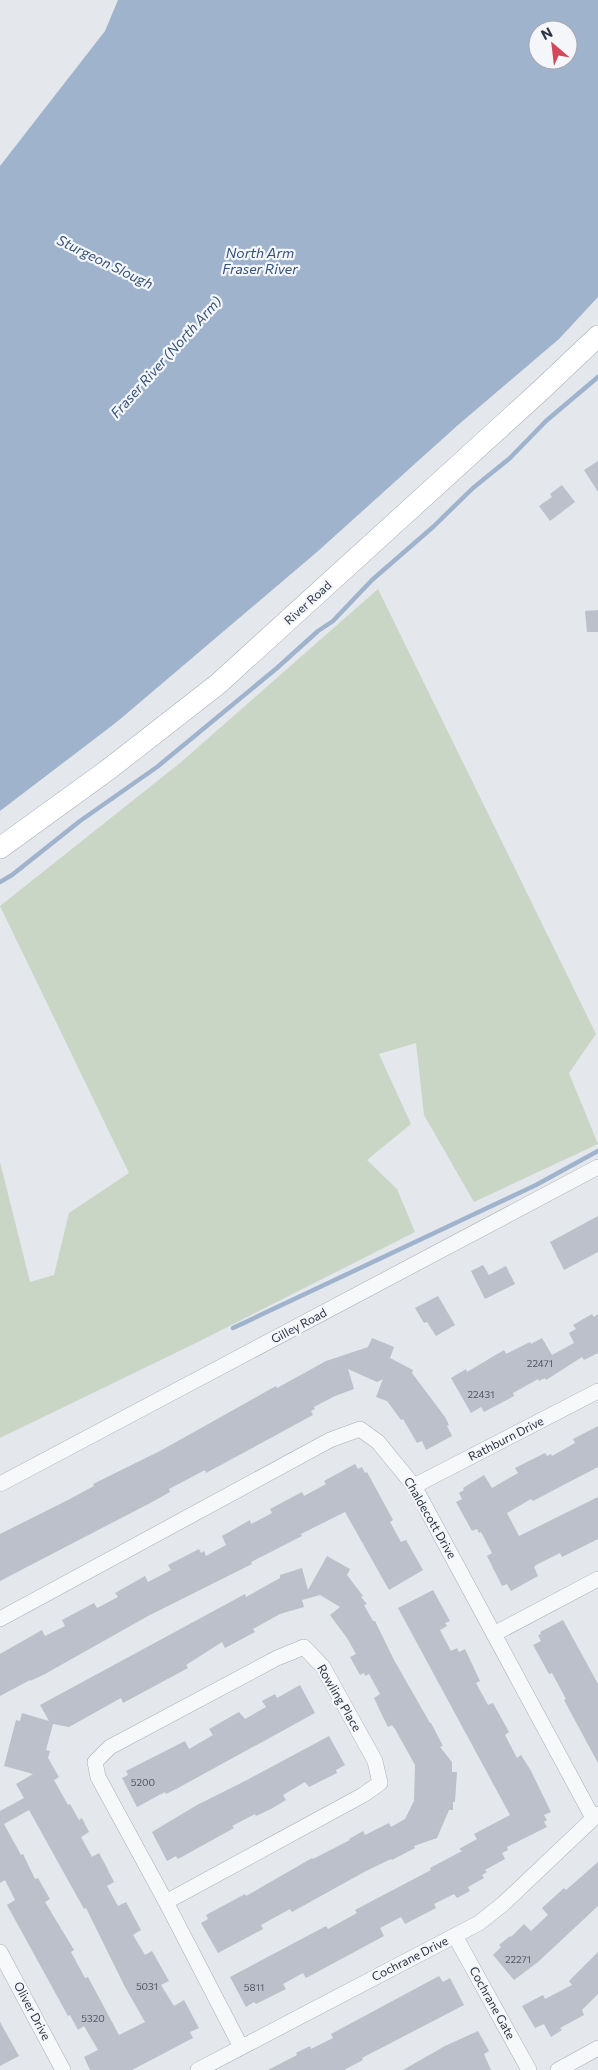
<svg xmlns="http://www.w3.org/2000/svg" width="598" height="2070" font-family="Commissioner,sans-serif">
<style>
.green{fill:#c9d6c5}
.water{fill:#9fb4cc;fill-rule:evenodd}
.pier{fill:#e4e7ec}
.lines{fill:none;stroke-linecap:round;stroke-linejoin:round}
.stream{stroke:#9fb4cc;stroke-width:4.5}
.building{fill:#bbc0ca;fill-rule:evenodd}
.street-casing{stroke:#a9aeb7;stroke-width:16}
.secondary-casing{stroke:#a9aeb7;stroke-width:22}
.street{stroke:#f7f8fa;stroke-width:15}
.secondary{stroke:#fff;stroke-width:21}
.labels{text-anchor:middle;stroke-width:4.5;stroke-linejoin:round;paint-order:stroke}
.number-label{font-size:10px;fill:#4f5766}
.street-label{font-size:12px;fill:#2b3445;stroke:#f4f6f9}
.water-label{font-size:14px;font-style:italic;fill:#34527a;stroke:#f4f6f9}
</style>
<rect width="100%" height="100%" fill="#e4e7ec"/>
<polygon class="green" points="378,589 596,1034 569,1073 598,1144 474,1202 424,1115 416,1043 379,1054 411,1124 367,1160 397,1189 415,1232 200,1341 0,1438 0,1162 30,1282 54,1275 69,1213 129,1173 0,906 180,763"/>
<path class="water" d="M118 0H598V304L252 619 0 811V166L105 31ZM538 30H568V60H538Z"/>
<polygon class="pier" points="598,297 598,307 550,359 459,435 254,620 78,755 317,552 458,425 559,339"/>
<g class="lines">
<g class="stream">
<polyline points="0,882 12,875 80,821 157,767 277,668 318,631 333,621 372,580 433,527 473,488 510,458 546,421 598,377"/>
<polyline points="233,1328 536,1185 598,1151"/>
</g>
</g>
<g class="building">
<polygon points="598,461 598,492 584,470"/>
<polygon points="562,485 575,502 550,521 539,506 552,497 550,494"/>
<polygon points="598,610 598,632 587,632 585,611"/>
<polygon points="598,1216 598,1252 564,1270 550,1242"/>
<polygon points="483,1265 489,1275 506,1266 515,1284 485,1299 471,1271"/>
<polygon points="438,1296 455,1325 436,1336 427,1322 424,1323 415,1308"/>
<polygon points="592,1314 594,1317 598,1314 598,1353 584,1360 582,1357 546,1380 545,1378 539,1381 538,1379 513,1393 514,1396 484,1412 481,1407 471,1413 451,1378 466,1369 467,1372 504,1350 506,1354 530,1342 531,1344 542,1338 552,1355 574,1343 569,1333 576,1329 573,1325"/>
<polygon points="372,1338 394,1347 390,1358 413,1370 412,1373 445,1417 449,1425 447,1426 452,1436 426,1450 422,1441 417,1443 403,1419 401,1420 387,1401 376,1397 383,1379 377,1382 348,1369 354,1389 335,1396 314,1407 315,1409 311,1411 313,1415 206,1473 205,1470 169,1489 170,1492 154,1501 0,1581 0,1534 66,1501 94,1486 93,1484 160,1451 276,1386 277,1388 326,1361 368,1347"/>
<polygon points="598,1426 598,1467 533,1501 531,1499 507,1513 519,1536 598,1497 598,1539 562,1557 560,1553 536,1565 534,1567 538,1576 511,1591 507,1584 502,1586 487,1556 492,1553 481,1532 479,1533 477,1529 472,1531 456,1502 462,1499 459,1493 464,1490 463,1488 484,1475 492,1488 518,1473 515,1468 545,1453 547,1456 551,1454 552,1456 575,1443 573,1439"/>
<polygon points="355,1464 358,1469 362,1467 365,1473 367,1472 393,1520 390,1522 401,1542 406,1540 423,1570 389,1590 345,1512 301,1534 302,1536 251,1562 252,1564 148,1616 45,1674 30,1681 30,1680 0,1696 0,1654 42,1630 45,1636 65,1626 62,1620 94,1603 97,1608 118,1597 115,1593 145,1576 148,1582 171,1570 168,1565 199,1549 201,1553 204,1551 206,1556 226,1545 222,1536 250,1520 251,1524 272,1513 270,1509 302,1492 304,1496 326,1484 324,1481"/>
<path d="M327 1556 350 1569 347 1575 363 1596 361 1597 367 1604 364 1605 373 1621H375L394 1660 430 1723H431L443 1746 440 1747 452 1762V1772H457L455 1802H453V1810H449L437 1838 414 1846 415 1848 392 1860 391 1859 366 1871 292 1912 290 1909 261 1925 263 1929 218 1953 201 1923 208 1919 206 1915 245 1894 246 1896 312 1858 313 1859 350 1840 349 1839 363 1831 365 1835 389 1823 391 1827 405 1819 414 1801 415 1765 395 1729 392 1725 388 1727 382 1715 374 1698 380 1694 369 1674 365 1676 364 1673 360 1675 350 1657 356 1654 347 1638 330 1615 340 1607 320 1595 302 1600 304 1607 280 1614 253 1629 255 1632 225 1648 222 1642 186 1665 188 1668 123 1703 121 1698 69 1727 53 1724 46 1750 50 1751 48 1758 59 1777 54 1780 68 1805 70 1804 79 1820 82 1818 89 1832 81 1837 92 1857 99 1853 106 1866 114 1882 107 1886 118 1906 126 1902 141 1930 133 1935 145 1955 152 1951 169 1981 161 1985 174 2006 184 2000 199 2028 190 2032 193 2038 132 2070H90L84 2057 98 2050 84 2026 78 2030 70 2015 68 2016 7 1905 15 1900 5 1880 0 1883V1811L24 1798 16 1784 33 1774 4 1766 16 1720 20 1721 22 1713 49 1721 40 1705 245 1594 246 1597 280 1578V1575L302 1568 308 1590ZM29 1810 84 1909 86 1908 125 1987 145 2022 119 2035 88 1977 85 1978 71 1952 74 1950 45 1902 50 1899 38 1878 35 1879 23 1854 21 1855 4 1824Z"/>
<polygon points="433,1590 450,1621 445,1623 447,1626 440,1630 451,1651 457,1648 459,1652 465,1649 480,1681 476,1683 488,1705 493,1703 509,1732 505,1735 517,1758 521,1755 531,1771 551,1812 544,1815 547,1820 544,1822 547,1827 507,1847 508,1850 502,1853 505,1859 485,1870 487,1872 482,1875 484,1878 468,1887 470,1891 457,1898 454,1894 434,1904 436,1908 405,1924 401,1917 380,1928 384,1936 306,1978 303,1973 283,1984 286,1989 256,2004 254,2002 246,2007 230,1977 326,1926 328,1929 357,1913 355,1910 431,1870 430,1868 462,1851 459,1849 477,1839 474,1834 510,1815 398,1608"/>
<polygon points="563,1620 598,1684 598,1763 564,1700 566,1699 552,1673 549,1674 533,1645 541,1641 538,1635 541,1634 540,1632"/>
<polygon points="300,1685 315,1713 178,1788 166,1794 165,1792 137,1807 122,1778 128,1775 126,1771 185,1741 189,1749 213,1735 209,1729 239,1712 245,1719 266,1707 262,1701 275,1694 277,1698"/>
<polygon points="329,1736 345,1765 336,1770 337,1773 309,1787 305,1782 283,1795 286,1800 271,1809 256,1816 255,1814 232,1826 234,1828 178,1859 176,1856 167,1861 152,1832 197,1805 245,1781"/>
<polygon points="598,1862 598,1906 538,1962 514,1980 493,1955 501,1947 499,1945 510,1936 511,1937 524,1924 531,1931 548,1915 542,1908 564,1888 566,1890"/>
<polygon points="598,1952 598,1994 582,2010 584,2015 560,2028 562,2030 551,2037 544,2024 535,2028 522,2006 543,1995 545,1999 572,1985 569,1981"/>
<polygon points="439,1976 443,1982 450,1978 464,2005 362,2058 363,2060 344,2070 268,2070 297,2055 296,2053 310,2046 311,2049 333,2038 331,2034"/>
<polygon points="0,2022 19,2056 0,2066"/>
<polygon points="478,2031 489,2051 484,2054 491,2070 403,2070 445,2046"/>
</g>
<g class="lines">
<defs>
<g id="street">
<polyline points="0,1484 598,1167"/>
<polyline points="414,1486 598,1391"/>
<polyline points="0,1619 330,1440 360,1429 378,1442 414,1486 593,1818"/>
<polyline points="494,1634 598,1579"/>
<polyline points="166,1902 363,1795 380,1783 375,1761 323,1667 304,1647 277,1658 110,1747 95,1762 98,1777 166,1902 241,2047"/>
<polyline points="455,1936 529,2070"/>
<polyline points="0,1952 63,2070"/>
<polyline points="198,2070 479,1923 503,1904 598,1814"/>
<polyline points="558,2070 598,2048"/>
</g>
<polyline id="secondary" points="0,848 109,769 218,684 540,391 598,336"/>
</defs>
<use href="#street" class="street-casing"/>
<use href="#secondary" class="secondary-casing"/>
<use href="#street" class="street"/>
<use href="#secondary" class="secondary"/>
</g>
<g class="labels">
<g class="number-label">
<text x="540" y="1367">22471</text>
<text x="481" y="1398">22431</text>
<text x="143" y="1786">5200</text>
<text x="518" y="1963">22271</text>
<text x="147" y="1990">5031</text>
<text x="254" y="1991">5811</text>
<text x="93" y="2022">5320</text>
</g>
<g class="street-label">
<text transform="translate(308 603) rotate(-42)" y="4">River Road</text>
<text transform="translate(299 1326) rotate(-28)" y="4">Gilley Road</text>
<text transform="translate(506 1439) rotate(-27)" y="4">Rathburn Drive</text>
<text transform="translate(430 1518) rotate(60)" y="4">Chaldecott Drive</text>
<text transform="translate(339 1698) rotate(60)" y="4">Rowling Place</text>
<text transform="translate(410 1959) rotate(-27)" y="4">Cochrane Drive</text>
<text transform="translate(492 2003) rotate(61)" y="4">Cochrane Gate</text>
<text transform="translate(32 2011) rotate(62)" y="4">Oliver Drive</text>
</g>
<g class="water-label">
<text x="260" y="258">North Arm<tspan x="260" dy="16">Fraser River</tspan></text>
<text transform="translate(105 262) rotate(26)" y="5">Sturgeon Slough</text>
<text transform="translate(166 357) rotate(-48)" y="5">Fraser River (North Arm)</text>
</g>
</g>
<g transform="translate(553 45) rotate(332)"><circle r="24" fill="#f4f6f9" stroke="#a4a8b1"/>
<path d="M0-4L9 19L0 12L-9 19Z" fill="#d1495b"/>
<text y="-8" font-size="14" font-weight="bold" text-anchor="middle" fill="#2b3445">N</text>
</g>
</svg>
